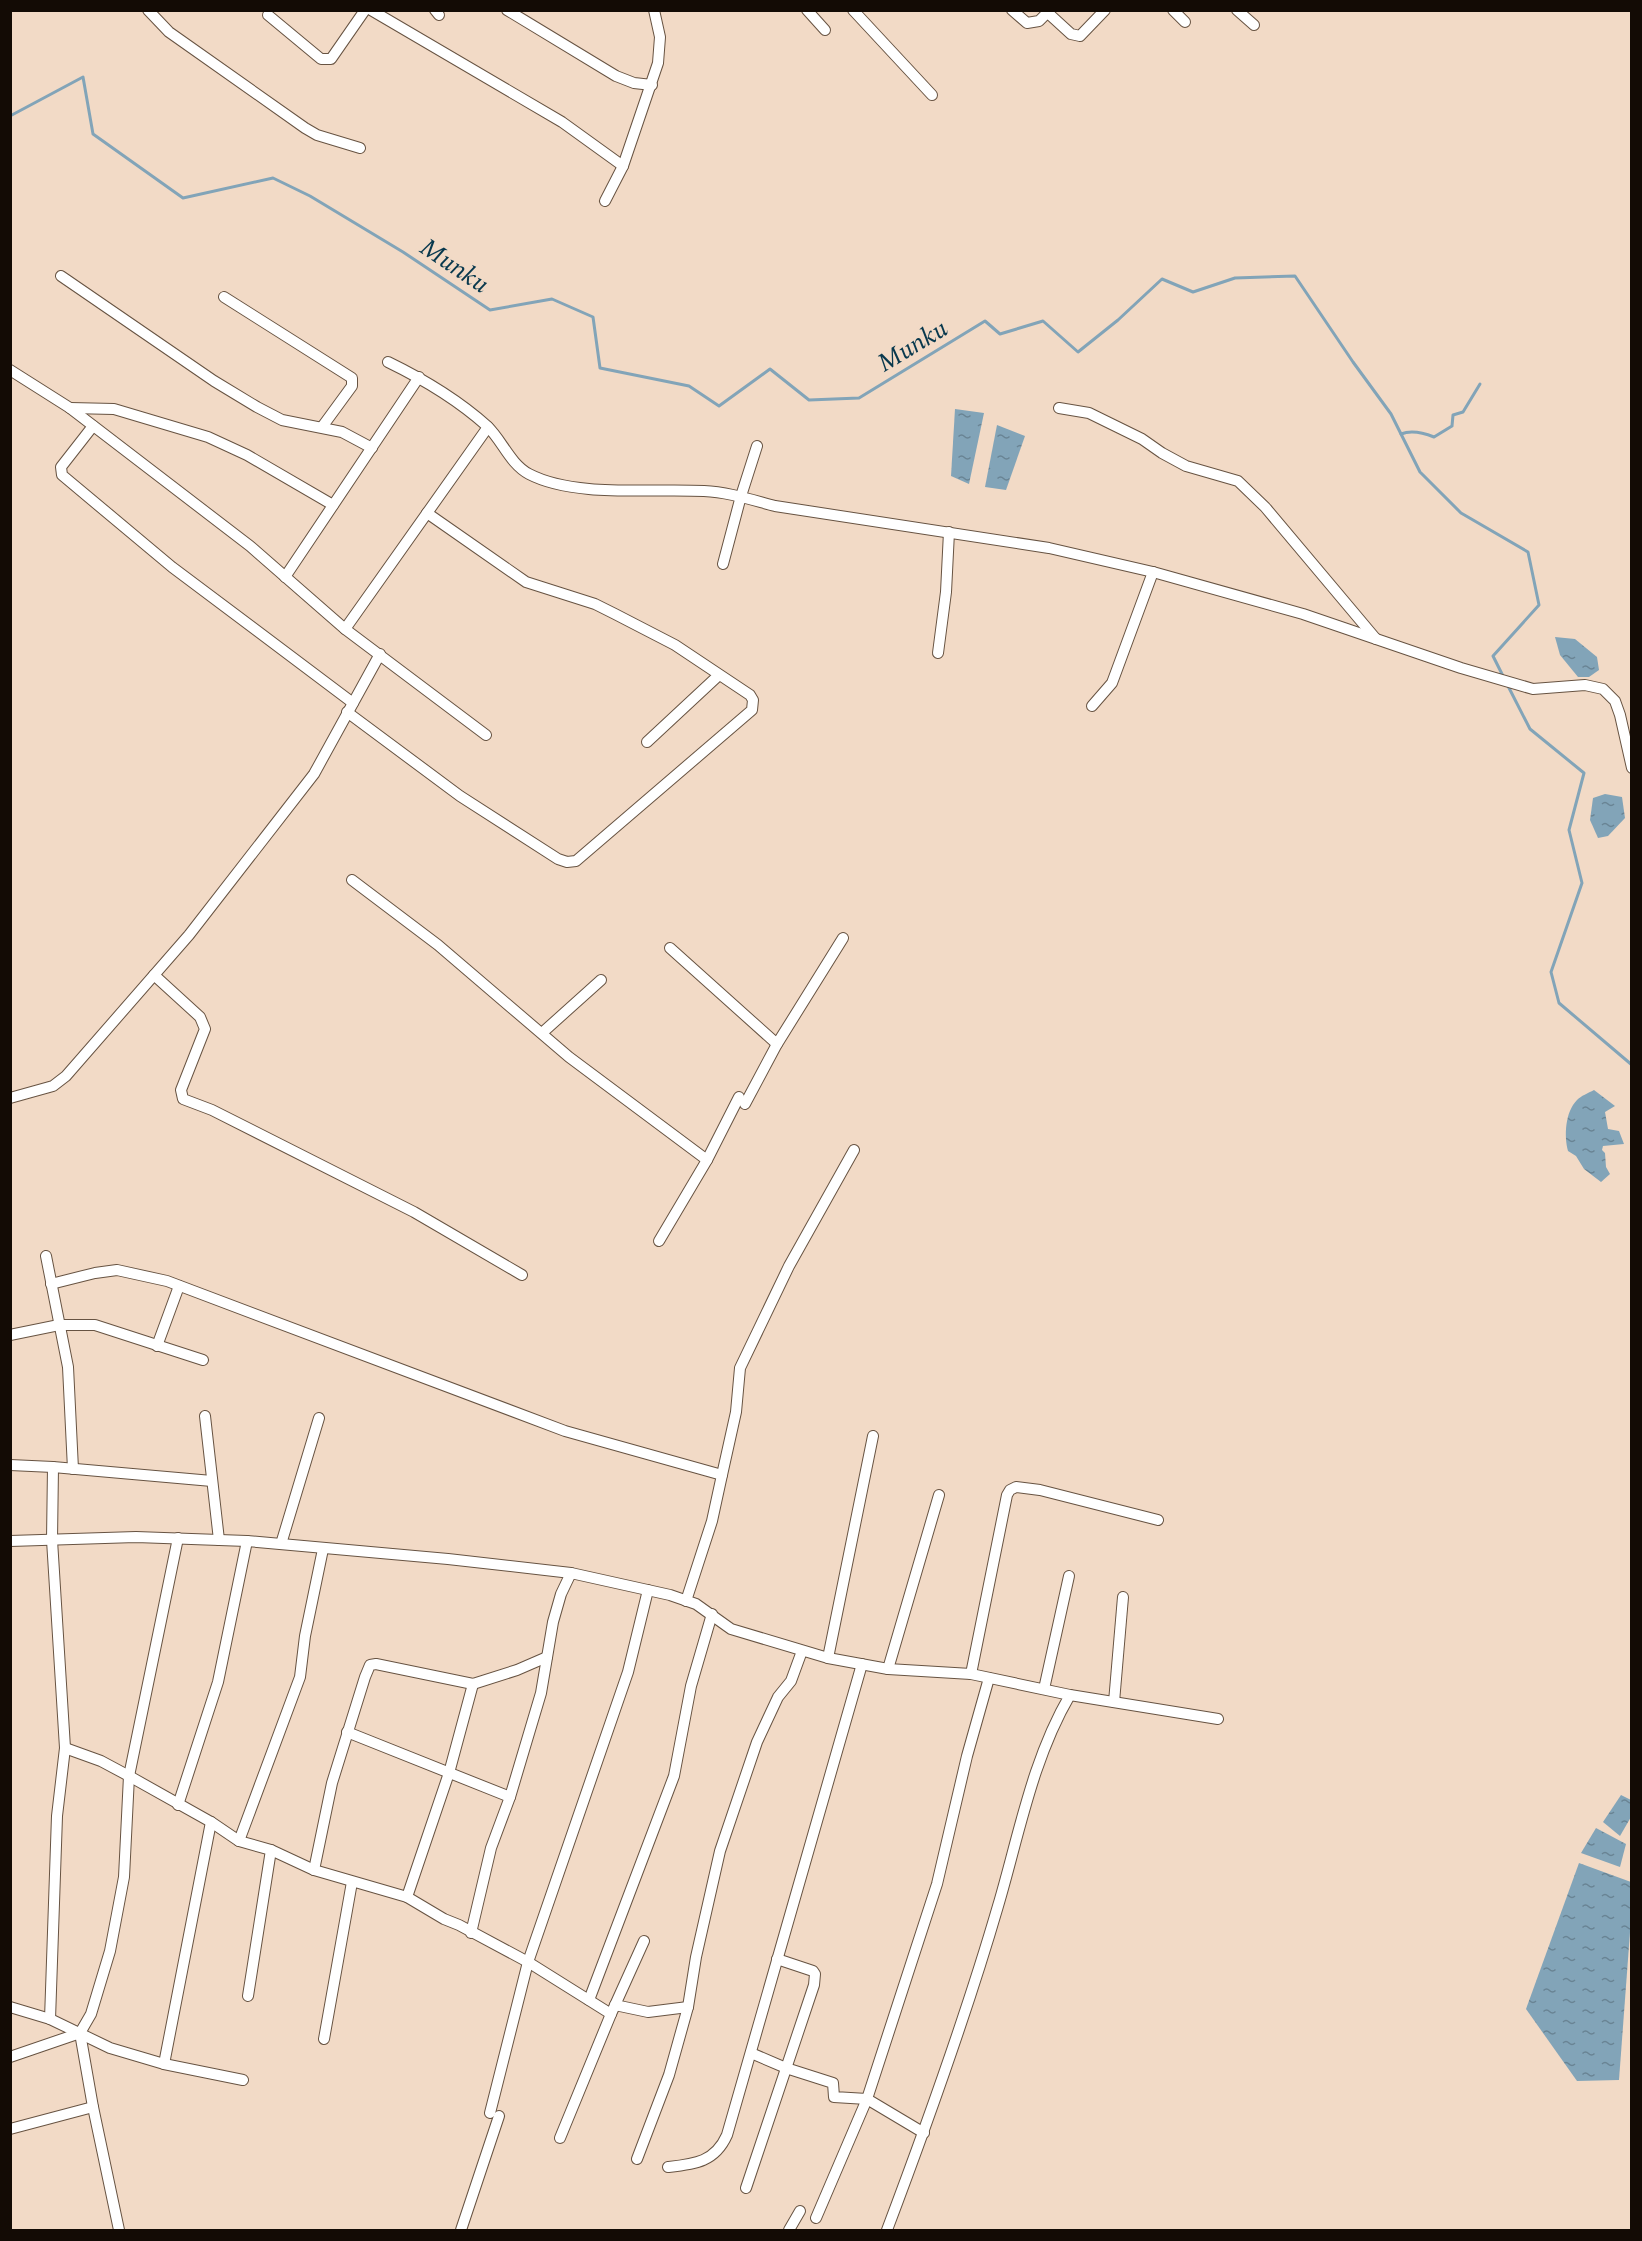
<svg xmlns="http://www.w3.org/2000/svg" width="1642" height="2241" font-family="Spectral,serif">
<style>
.water{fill:url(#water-ripples)}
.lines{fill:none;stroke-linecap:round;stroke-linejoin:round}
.stream{stroke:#82a4b8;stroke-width:3}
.minor-casing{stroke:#675342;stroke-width:12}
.minor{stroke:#fff;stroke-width:10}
.labels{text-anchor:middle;stroke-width:6;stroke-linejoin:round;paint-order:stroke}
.water-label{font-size:26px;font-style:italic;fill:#08384d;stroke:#f2dac6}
</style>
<defs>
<pattern id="water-ripples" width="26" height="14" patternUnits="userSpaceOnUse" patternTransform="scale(1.5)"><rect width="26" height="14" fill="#82a4b8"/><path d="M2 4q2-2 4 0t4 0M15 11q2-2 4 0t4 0" fill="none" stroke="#698494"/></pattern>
</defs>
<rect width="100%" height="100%" fill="#f2dac6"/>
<g class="water">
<polygon points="955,409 984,413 969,484 951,476"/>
<polygon points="997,425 1025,436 1006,490 985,487"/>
<polygon points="1555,637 1575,639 1597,657 1599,670 1589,677 1578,677 1560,655"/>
<polygon points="1605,794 1622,797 1625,818 1608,836 1598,838 1590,820 1593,798"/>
<path d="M1594 1090 1615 1106 1605 1112 1608 1129 1619 1131 1624 1144 1603 1146 1602 1150 1605 1153 1606 1167 1610 1174 1601 1182 1584 1169 1576 1156 1568 1151C1564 1136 1565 1112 1577 1100 1581 1096 1588 1093 1594 1090Z"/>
<polygon points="1621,1795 1631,1800 1631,1817 1620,1836 1603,1822"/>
<polygon points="1596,1828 1626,1844 1620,1867 1581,1853"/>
<polygon points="1579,1863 1631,1882 1631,1919 1619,2080 1577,2081 1526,2009"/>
</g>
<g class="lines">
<g class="stream">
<polyline points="10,116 83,77 93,134 183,198 273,178 310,196 403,252 490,310 552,299 593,317 600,368 689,386 719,406 770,369 809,400 859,398 985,321 1000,334 1043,321 1078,352 1118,320 1162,279 1193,292 1235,278 1295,276 1353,362 1391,414 1420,472 1461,513 1528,552 1539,605 1493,656 1503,676"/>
<path d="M1401 434C1411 430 1424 433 1434 437L1452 426 1453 415 1463 412 1480 384"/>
<polyline points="1507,684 1530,729 1584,773 1569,830 1582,883 1551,972 1559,1003 1632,1065"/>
</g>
<defs>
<g id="minor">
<polyline points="148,10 169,32 305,128 317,135 360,148"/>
<polyline points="371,10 562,122 623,166"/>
<polyline points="435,10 439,15"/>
<polyline points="507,10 616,76 634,83 652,85"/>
<polyline points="807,10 825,30"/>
<polyline points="853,10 932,95"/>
<polyline points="1012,10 1027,23 1039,21 1050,10"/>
<polyline points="1173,10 1185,22"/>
<polyline points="1237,10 1254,25"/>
<polyline points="1048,13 1071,34 1080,36 1105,10"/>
<polyline points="268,15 321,59 331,59 365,10"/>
<polyline points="605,201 623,166 658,63 660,37 654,10"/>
<polyline points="61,276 214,381 257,407 282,420 342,432 372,448"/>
<polyline points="224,297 352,378 352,386 322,427"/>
<path d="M388 362C423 379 458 400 487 426 502 440 510 464 529 474 575 498 653 488 704 491 728 492 752 500 775 506L1049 548 1153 572 1303 614 1461 668 1533 689 1585 685 1603 689 1615 701 1620 715 1632 768"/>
<polyline points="10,370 70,408 250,546 345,629 486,735"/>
<polyline points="70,408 114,409 208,437 247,455 333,505"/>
<polyline points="1059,408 1089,413 1142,439 1162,453 1186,466 1238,481 1265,507 1376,639"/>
<polyline points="93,426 61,467 62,475 172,567 353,703"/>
<polyline points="723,564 741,496 757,446"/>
<polyline points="285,577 419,377"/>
<polyline points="345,629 488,427"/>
<polyline points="938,653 946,592 949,532"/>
<polyline points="1092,706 1112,683 1153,572"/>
<polyline points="347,712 460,796 558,859 567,862 576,861 752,710 753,700 750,695 675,645 615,614 595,604 526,582 427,513"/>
<polyline points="647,742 719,675"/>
<polyline points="352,880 438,945 569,1057 707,1160"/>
<polyline points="670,948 777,1044"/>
<polyline points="154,975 200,1017 205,1029 181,1090 183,1099 212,1110 414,1212 522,1275"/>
<polyline points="542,1033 601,980"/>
<polyline points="10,1098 53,1086 66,1076 189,935 314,774 380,654"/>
<polyline points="745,1104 777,1044 843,938"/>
<polyline points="659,1241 707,1160 739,1097"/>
<polyline points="46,1256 68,1367 73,1469"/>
<polyline points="51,1284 95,1273 117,1270 167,1281 565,1431 722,1475"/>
<polyline points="10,1335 59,1325 95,1325 203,1360"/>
<polyline points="157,1346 179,1286"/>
<polyline points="205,1416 219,1540"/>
<polyline points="10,1465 53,1467 212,1481"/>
<polyline points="10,1541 136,1537 247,1541 448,1559 571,1573 670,1595 696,1604 731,1629 828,1658 888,1669 971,1674 1070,1695 1218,1719"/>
<polyline points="281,1544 319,1418"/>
<polyline points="686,1601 712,1521 722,1475 736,1412 740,1368 789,1266 854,1150"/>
<polyline points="828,1658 873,1436"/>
<polyline points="888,1669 939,1495"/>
<polyline points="971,1674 1007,1495 1010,1490 1016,1487 1040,1490 1158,1520"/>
<polyline points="1044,1689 1069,1576"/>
<polyline points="1114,1702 1123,1597"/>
<polyline points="347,1732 510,1797"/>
<polyline points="65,1748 101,1761 129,1776 211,1822 239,1841 271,1850 314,1870 407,1897 444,1919 459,1925 528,1962 611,2014"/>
<polyline points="178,1805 218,1682 247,1541"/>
<polyline points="239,1841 300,1677 305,1636 323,1549"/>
<polyline points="314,1870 332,1783 365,1677 370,1665 376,1664 473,1684 517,1670 547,1657"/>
<polyline points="407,1897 449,1773 473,1684"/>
<polyline points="471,1933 491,1848 510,1797 541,1693 553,1622 561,1594 571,1573"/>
<polyline points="248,1996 271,1850"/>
<polyline points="589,2000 674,1776 691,1686 712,1614"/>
<polyline points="615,2005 648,2012 688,2007"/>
<polyline points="10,2007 50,2019 110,2048 164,2064 243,2080"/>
<polyline points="50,2019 57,1816 65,1748 52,1540 53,1467"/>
<polyline points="324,2039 352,1882"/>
<polyline points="751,2053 786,2068 833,2083 834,2097 867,2099 924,2133"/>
<polyline points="10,2057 80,2033"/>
<polyline points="164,2064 211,1822"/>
<polyline points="490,2113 528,1962 628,1672 648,1590"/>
<polyline points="10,2129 93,2107"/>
<polyline points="560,2138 611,2014 644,1941"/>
<polyline points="637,2159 669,2075 688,2007 696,1957 720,1851 757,1742 778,1697 791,1681 802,1651"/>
<path d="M668 2167C695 2164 715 2162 727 2135L862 1664"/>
<polyline points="746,2188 814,1985 815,1974 813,1971 777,1959"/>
<polyline points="816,2218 867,2099 937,1884 967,1756 989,1678"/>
<polyline points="119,2230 93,2107 80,2033 91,2014 110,1951 124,1877 129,1776 178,1538"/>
<polyline points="461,2230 499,2116"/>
<polyline points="789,2230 800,2211"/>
<path d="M887 2230C927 2124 966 2016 998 1906 1019 1835 1032 1760 1070 1695"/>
</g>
</defs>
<use href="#minor" class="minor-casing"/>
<use href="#minor" class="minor"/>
</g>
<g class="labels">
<g class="water-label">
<text transform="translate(455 265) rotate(34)" y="9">Munku</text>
<text transform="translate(912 345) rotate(-31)" y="9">Munku</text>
</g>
</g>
<rect width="1642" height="2241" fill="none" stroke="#130b05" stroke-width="24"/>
</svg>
